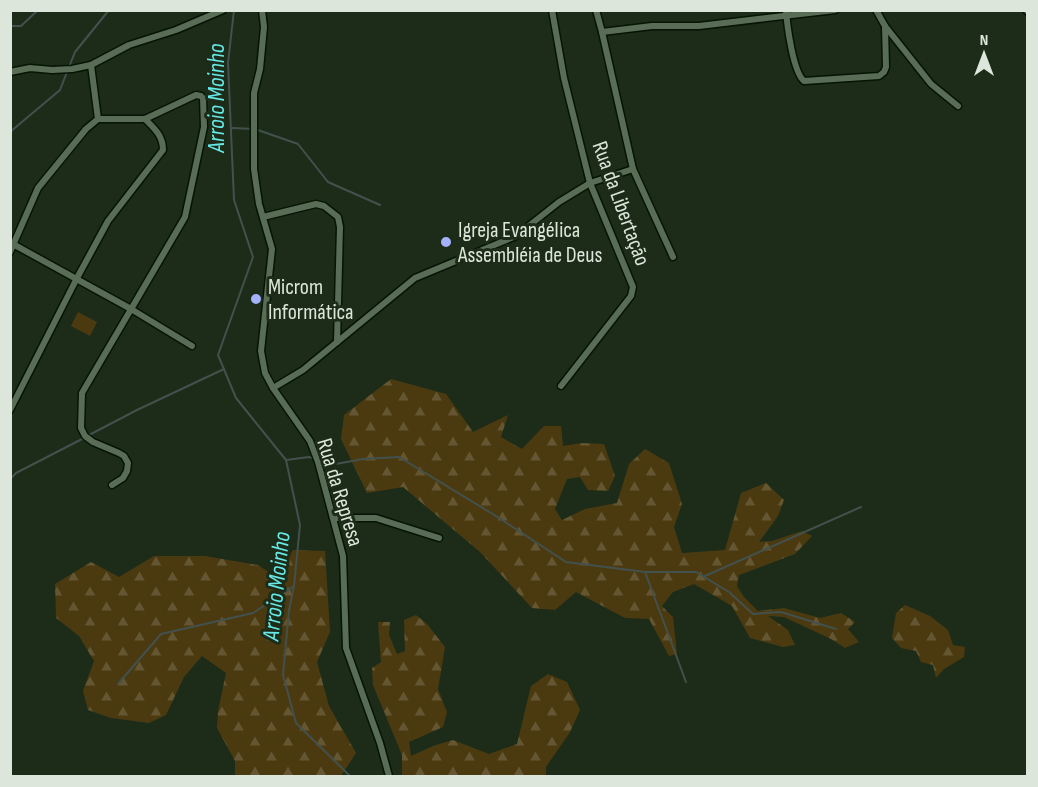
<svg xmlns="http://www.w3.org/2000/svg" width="1038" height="787" font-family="'Sofia Sans Condensed',sans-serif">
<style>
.forest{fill:url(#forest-firs)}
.park{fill:#4b3a10}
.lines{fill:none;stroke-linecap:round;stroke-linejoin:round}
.stream{stroke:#42514d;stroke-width:2}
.street-casing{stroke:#061404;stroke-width:9}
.street{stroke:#596c56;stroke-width:6}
.poi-dot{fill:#a4b2fc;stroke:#1c2c19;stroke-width:2}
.labels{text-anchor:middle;stroke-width:6;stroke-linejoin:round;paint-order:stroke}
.street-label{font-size:22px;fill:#dce6da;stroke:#1c2c19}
.poi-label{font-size:22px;fill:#dce6da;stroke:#1c2c19;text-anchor:start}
.water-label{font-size:24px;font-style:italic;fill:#67e9e8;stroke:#1c2c19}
</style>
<defs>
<pattern id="forest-firs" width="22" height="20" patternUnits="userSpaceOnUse" patternTransform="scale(1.5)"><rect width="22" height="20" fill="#4b3a10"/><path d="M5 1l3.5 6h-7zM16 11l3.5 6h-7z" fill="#645632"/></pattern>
</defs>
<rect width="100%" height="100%" fill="#1c2c19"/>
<g class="forest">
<polygon points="391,379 446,394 473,432 508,415 501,437 522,449 544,426 561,426 563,446 582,443 604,444 615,476 608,491 588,490 580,477 567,479 555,509 562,520 585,509 617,503 629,464 645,449 669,463 682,504 674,527 682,553 725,550 741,493 766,483 784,500 778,516 759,542 772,541 802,531 812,536 795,554 739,575 737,586 744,597 758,611 784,608 820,618 841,613 855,622 848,629 859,642 845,648 831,639 784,617 768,616 788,630 795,645 783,647 750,638 732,606 694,584 673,592 662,606 673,617 677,654 669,656 649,619 625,618 576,592 555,610 532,608 480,552 403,487 367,493 341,439 344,415"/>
<polygon points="293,550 325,551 330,632 317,662 329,706 356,753 341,776 235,776 235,761 217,728 218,711 226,673 202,656 184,677 166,715 149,723 111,718 88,710 83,691 94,661 79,636 56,618 55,584 91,562 119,577 154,556 205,556 258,565 277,578"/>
<polygon points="905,605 930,616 948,630 953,645 965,647 964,657 944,669 936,678 933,665 921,662 916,651 901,648 892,638 896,613"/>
<polygon points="416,615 427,624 445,647 438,689 447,712 443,727 409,742 411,756 433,746 453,740 489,754 517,744 531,686 548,674 567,682 580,710 570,732 546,767 546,776 402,776 402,755 373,685 372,668 381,662 378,622 390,622 389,635 397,654 405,651 404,620"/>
</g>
<polygon class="park" points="78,312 97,322 90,336 71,326"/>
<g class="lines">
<g class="stream">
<polyline points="234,10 228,63 234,200 253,257 218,355 236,398 286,460 300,525 294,586 289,610 283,675 296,723 350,776"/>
<polyline points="10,26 21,26 38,10"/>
<polyline points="69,67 75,52 109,10"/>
<polyline points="232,128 255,129 298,144 328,182 380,205"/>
<polyline points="10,132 60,90 67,72"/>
<polyline points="89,435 137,410 224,369"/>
<polyline points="286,460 309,457 336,464 363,459 399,457 496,516 566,562 645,572 696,572 729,592 753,614 781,612 836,629"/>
<polyline points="10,479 16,473 84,438"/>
<polyline points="645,572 686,682"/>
<polyline points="705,576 861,507"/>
<polyline points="118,684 161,634 253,613 294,586"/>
</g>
<defs>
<g id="street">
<polyline points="262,10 264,27 260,69 254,93 254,169 259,204 272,249 261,351 265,373 273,388 310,441 318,462 343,556 346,648 380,743 389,776"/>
<polyline points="552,10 564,78 590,183 633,287 631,296 561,386"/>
<polyline points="596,10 602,32 633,169 673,257"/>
<path d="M786 10C787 25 793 72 804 81L879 76 884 72 886 67 885 26"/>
<polyline points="876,10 885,26 931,84 958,106"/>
<polyline points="1026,10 1028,12"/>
<polyline points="602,32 652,26 699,26 835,10"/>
<polyline points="10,72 30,68 52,70 72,69 91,65 129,45 176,30 223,10"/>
<polyline points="98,119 145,119 196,95 201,96 203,98 204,127 185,217 82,393 81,428 85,436 93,442 119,453 124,456 128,463 127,471 123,478 112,485"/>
<polyline points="263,217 316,204 324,206 338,217 340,227 337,342"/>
<polyline points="11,243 131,309 192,346"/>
<polyline points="10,252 38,188 86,129 98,119 91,65"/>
<polyline points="273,388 303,370 415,278 516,236 559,202 590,183 633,169"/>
<path d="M10 410 77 278 108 221 163 150C163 136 155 129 145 119"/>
<polyline points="333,518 376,518 439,538"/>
</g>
</defs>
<use href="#street" class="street-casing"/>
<use href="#street" class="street"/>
</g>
<g class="poi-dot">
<circle cx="446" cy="242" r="6"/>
<circle cx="256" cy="299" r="6"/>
</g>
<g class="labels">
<g class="street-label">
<text transform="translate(622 203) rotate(70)" y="8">Rua da Libertação</text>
<text transform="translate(341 492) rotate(73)" y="8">Rua da Represa</text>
</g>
<g class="poi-label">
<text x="458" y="237">Igreja Evangélica<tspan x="458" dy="25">Assembléia de Deus</tspan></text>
<text x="268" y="294">Microm<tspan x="268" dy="25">Informática</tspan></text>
</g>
<g class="water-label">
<text transform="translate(216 98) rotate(-90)" y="8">Arroio Moinho</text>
<text transform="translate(276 586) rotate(-84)" y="8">Arroio Moinho</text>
</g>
</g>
<rect width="1038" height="787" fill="none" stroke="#dce6da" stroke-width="24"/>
<g transform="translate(984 54)" stroke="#1c2c19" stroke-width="4.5" paint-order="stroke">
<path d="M0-4.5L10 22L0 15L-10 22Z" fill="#dce6da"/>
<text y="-9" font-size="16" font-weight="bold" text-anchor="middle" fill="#dce6da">N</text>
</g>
</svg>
